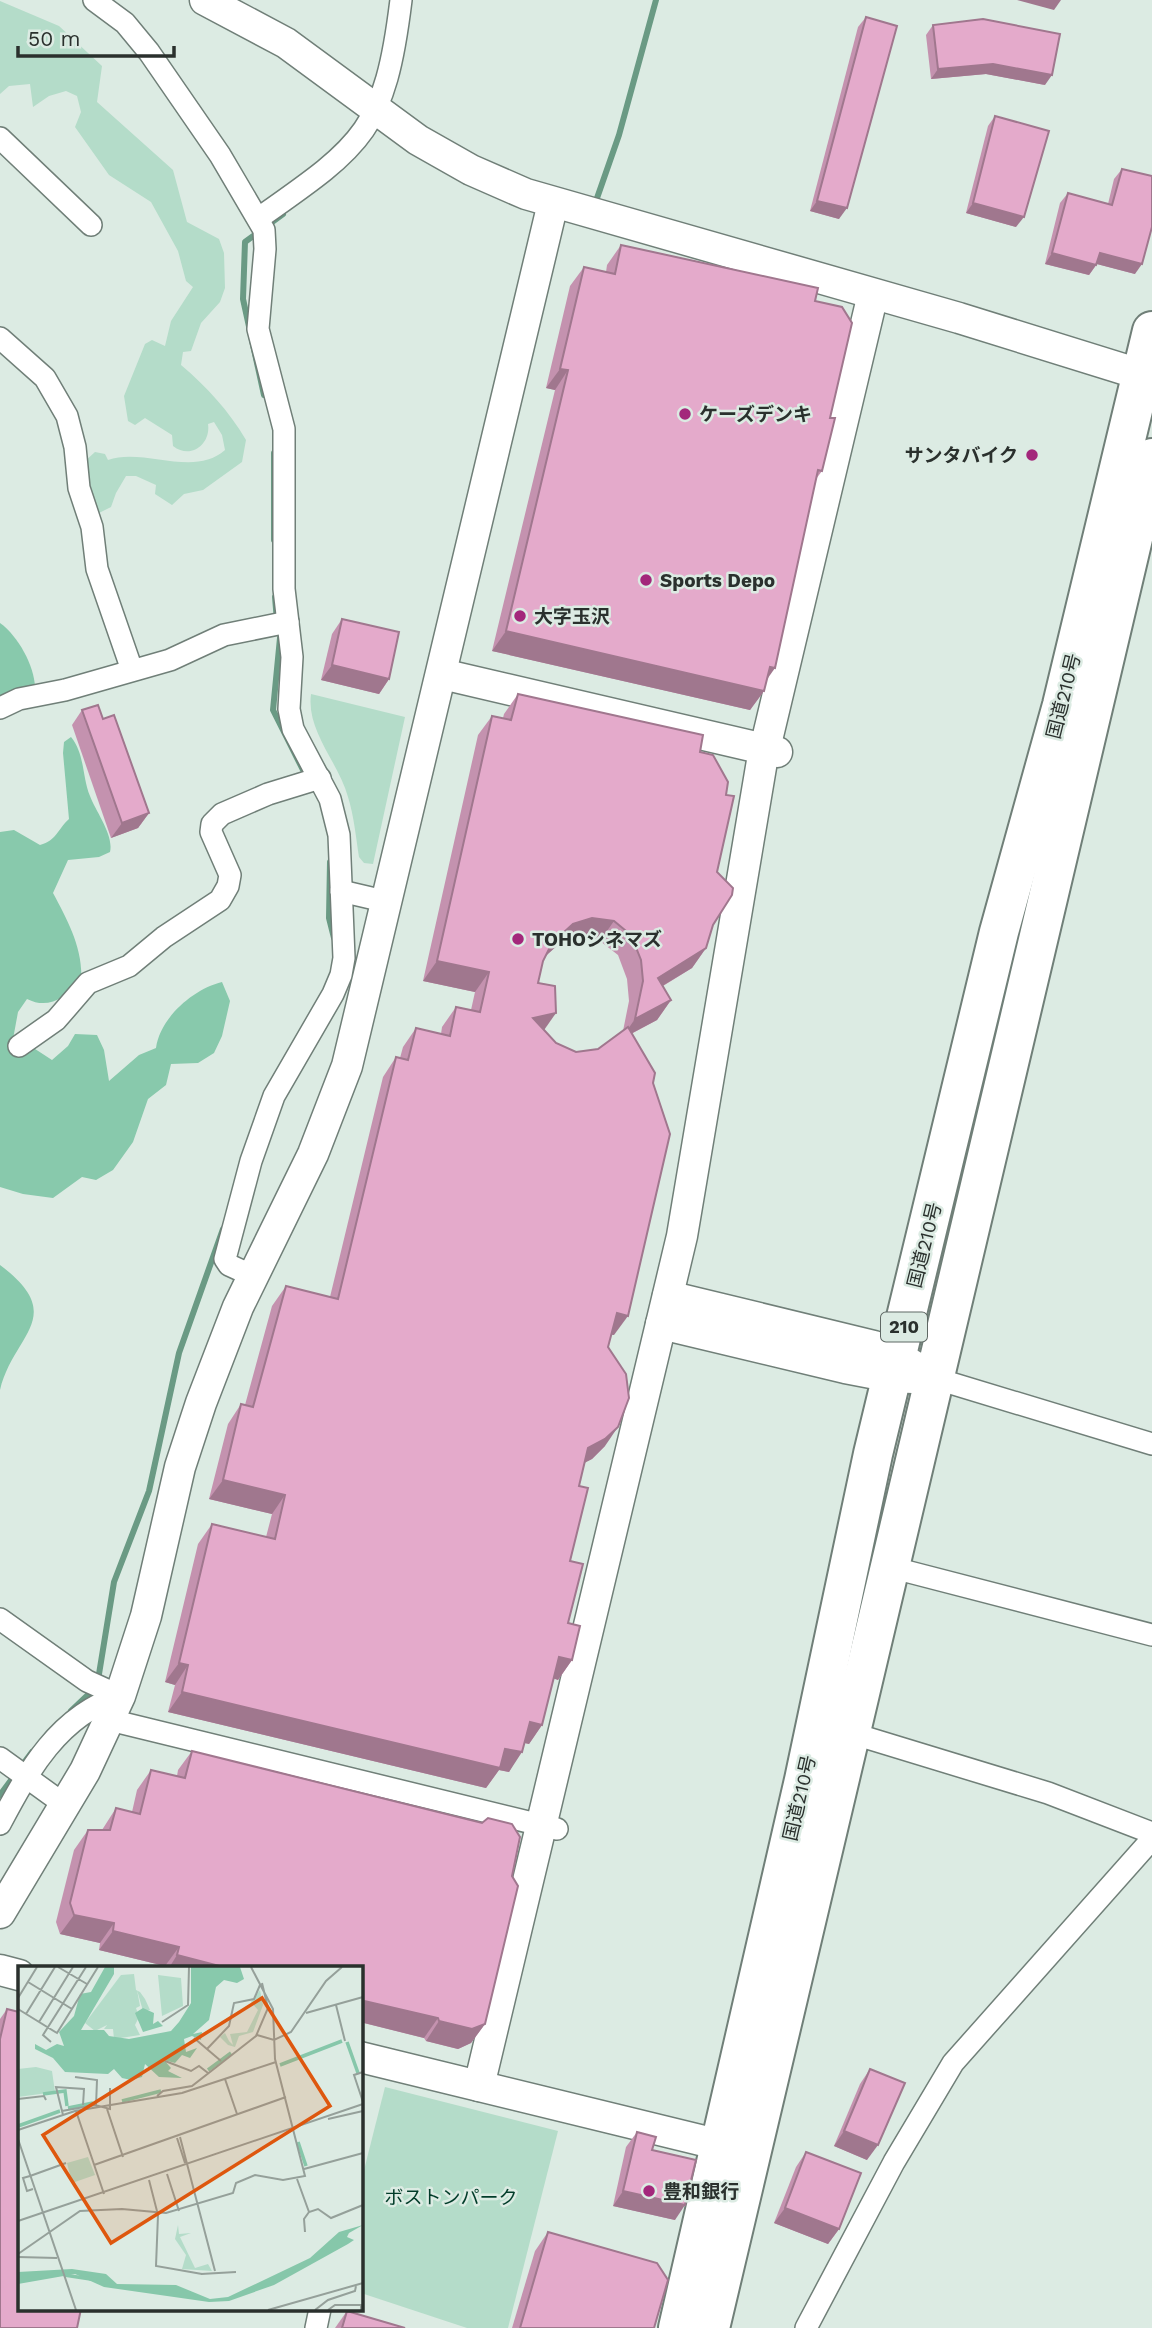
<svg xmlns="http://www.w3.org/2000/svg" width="1152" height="2328" font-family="'Work Sans','Noto Sans JP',sans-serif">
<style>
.green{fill:#b4dcc9}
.forest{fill:#88c9ac}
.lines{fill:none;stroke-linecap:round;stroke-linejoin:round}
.stream{stroke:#6a9a84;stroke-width:6}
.street-casing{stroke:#707f78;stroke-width:24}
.secondary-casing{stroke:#707f78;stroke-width:33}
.highway-casing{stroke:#707f78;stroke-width:42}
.street{stroke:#fff;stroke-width:21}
.secondary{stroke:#fff;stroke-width:30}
.highway{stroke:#fff;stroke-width:38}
.wall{fill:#c492af;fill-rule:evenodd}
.shaded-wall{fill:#a0778e}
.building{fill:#e4aacb;stroke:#a0778e;stroke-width:2}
.poi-dot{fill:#a3277b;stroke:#dcebe3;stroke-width:2.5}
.labels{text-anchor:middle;stroke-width:5;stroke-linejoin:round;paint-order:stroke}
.shield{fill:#dcebe3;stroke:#5f6864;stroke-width:2}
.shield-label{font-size:18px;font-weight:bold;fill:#2a302d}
.poi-label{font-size:19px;font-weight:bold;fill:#2a302d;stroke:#dcebe3;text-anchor:start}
.street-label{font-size:19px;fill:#2a302d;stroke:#dcebe3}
.park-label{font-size:19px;fill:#013c29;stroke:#dcebe3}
.inset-river{fill:none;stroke:#86c7aa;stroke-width:3.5}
.inset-road{fill:none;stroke:#95a09a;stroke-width:2}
.view{fill:#de570e;fill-opacity:0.15;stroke:#de570e;stroke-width:3.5}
.inset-edge{fill:none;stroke:#2a302d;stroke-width:3.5}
</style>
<rect width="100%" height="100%" fill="#dcebe3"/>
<g class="green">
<path d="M0 1 59 26 102 66 97 102 173 170 187 222 219 239 224 253 225 288 220 302 201 323 191 351 183 352 181 365C207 387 229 411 246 440L242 462 203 490 184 494 172 505 155 494 156 485 136 476H126L116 493 111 507 97 514 85 491 84 462 95 452 105 454 108 460C143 447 194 478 225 450L222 435 214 422 208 424C211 444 191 460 173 446L172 435 145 418 135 425 128 421 124 396 145 344 152 340 165 346 171 321 193 287 186 281 178 251 151 202 109 175 75 127 81 112 77 96 66 91 49 96 33 107 30 84 9 86 0 94Z"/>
<path d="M311 694 405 717 373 864 364 863 359 857C356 838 354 816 348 797 339 763 306 731 311 694Z"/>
<polygon points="385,2087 558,2131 508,2328 467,2328 361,2293 361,2182"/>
</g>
<g class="forest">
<path d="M0 623C18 636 34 665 35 687L0 704Z"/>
<path d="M71 737C85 754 82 777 90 796 96 812 114 835 110 852L99 857 68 860 53 893C68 921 84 950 81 983 64 997 49 1010 27 999L18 1012 11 1050 32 1047 52 1060 68 1046 75 1034 97 1035 104 1050 109 1081 139 1055 156 1048C160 1018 193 989 222 982L230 1001 222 1036 214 1053 198 1063 171 1064 166 1085 148 1099 133 1142 113 1170 96 1180 82 1177 53 1198 23 1194 0 1187V832L14 830 40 845C57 840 57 830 69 819L63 753 64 742Z"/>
<path d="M0 1265C69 1317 13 1334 0 1390Z"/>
</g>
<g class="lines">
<g class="stream">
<polyline points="596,201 619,135 656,0"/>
<polyline points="264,395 243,299 245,242 283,214"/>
<polyline points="274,540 274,453"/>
<polyline points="275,597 277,621"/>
<polyline points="280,638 273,710 303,770"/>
<polyline points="330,862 329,918 334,938"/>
<polyline points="71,1711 90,1693 99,1674 114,1582 149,1491 179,1353 223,1229"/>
<polyline points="0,1795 32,1752"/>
</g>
<defs>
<g id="street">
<polyline points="94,0 125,23 149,52 220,155 264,230 265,249 258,329 284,429 284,589 292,657 289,709 293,729 330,799 339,835 344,958 341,975 333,994 274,1096 251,1161 225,1259 229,1265 253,1276"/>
<polyline points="0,138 91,225"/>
<path d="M259 218C363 145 385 131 401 0"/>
<polyline points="0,338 45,378 67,416 75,447 79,488 92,527 97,569 132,670"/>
<polyline points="0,708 19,699 65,690 170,660 224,635 288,622"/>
<polyline points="341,891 388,902"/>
<polyline points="19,1046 56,1020 88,983 129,966 164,937 220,900 228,886 230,875 211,832 212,824 222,814 268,794 320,778"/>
<polyline points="934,1378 1152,1444"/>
<polyline points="890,1567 1152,1635"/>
<polyline points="0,1619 87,1681 120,1696"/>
<polyline points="110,1720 557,1829"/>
<polyline points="851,1733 1048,1793 1152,1833"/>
<polyline points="0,1758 65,1805"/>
<path d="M0 1824C28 1771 59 1715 120 1696"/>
<polyline points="316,2328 320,2309"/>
<polyline points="806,2328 894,2162 953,2063 1152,1839"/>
</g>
<g id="secondary">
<polyline points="205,0 286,43 418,140 471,170 526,194 959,318 1152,378"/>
<polyline points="442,674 777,752"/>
<polyline points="668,1296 874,1346 897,1356 934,1378"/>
<polyline points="661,1324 845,1368 892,1377 913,1378"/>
<polyline points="0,1913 85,1771 120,1696 146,1616 180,1467 201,1403 238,1307 313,1154 347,1066 553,203"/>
<polyline points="0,1970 19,1975"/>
<polyline points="360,2057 741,2150"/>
<polyline points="479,2086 682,1236 762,761 873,294"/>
</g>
<g id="highway">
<polyline points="678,2328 804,1780 873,1454 999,932 1062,705 1152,331"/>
<polyline points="710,2328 1152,458"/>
</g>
</defs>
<use href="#street" class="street-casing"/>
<use href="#secondary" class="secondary-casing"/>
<use href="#highway" class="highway-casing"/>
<use href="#street" class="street"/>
<use href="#secondary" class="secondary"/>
<use href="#highway" class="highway"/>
</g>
<g class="wall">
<polygon points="866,17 839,219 810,211 858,27"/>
<polygon points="933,25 1045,85 986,74 931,79 926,35"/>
<polygon points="995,116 1016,227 966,213 988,126"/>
<polygon points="1122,169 1135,274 1097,264 1089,275 1045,264 1060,203 1068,193 1108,204 1114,179"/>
<polygon points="621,245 815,301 830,418 822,471 816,479 764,691 750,710 492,651 555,390 546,388 570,286 584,267 606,272 607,265"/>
<polygon points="342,619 389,679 379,694 321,680 332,634"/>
<path d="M518 694 700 752 726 795 717 872 713 925 706 948 692 968 663 986 671 1000 657 1020 631 1034 614 1335H611L608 1347 605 1446 592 1459 585 1462 579 1486 570 1561 568 1623 572 1660 558 1680 554 1678 542 1725 529 1744 525 1743 509 1772 499 1770 486 1788 168 1712 175 1685 165 1682 198 1544 212 1524 266 1537 272 1514 209 1499 228 1424 241 1404 245 1405 272 1306 286 1286 330 1297 383 1077 396 1057 400 1058 403 1047 416 1028 441 1034 442 1027 456 1007 471 1010 475 992 423 981 478 735 492 716 503 718 504 714ZM578 938 600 941 618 955 627 979 629 1001 623 1031 598 1049 576 1052 556 1043 544 1030 538 983 543 961 545 956 559 944Z"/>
<polygon points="82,710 103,719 149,813 138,828 111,838 72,725"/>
<polygon points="192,1751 485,2024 471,2043 458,2049 426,2041 424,2038 360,2022 360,1968 165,1968 165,1966 99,1950 100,1943 60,1934 56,1922 74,1850 88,1830 102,1830 116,1808 132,1812 137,1790 151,1770 177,1776 178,1770"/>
<polygon points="7,2009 19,2309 0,2328 0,2019"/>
<polygon points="870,2069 867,2160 834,2146 860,2084"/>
<polygon points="637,2132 675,2220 613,2206 626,2147"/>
<polygon points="806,2152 839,2229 828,2244 774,2223 796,2167"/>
<polygon points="548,2232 654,2328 512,2328 535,2251"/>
<polygon points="347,2311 405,2328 335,2328"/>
</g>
<g class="shaded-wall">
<polygon points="1017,0 1061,0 1054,10"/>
<polygon points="993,64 1052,75 1045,85 986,74 931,79 938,69"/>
<polygon points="817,201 847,208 839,219 810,211"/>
<polygon points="973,203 1024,217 1016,227 966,213"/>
<polygon points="1052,253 1096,265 1089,275 1045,264"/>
<polygon points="1100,253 1142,264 1135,274 1093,263"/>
<polygon points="560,369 568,370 555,390 546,388"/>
<polygon points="506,631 764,691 750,710 492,651"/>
<polygon points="332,665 389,679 379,694 321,680"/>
<polygon points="770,667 775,668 761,688"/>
<polygon points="149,813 138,828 111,838 122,823"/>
<polygon points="592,918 614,921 600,941 578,938 559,944 538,963 552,943 573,924"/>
<polygon points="706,948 692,968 644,997 658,978"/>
<polygon points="437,961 489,972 475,992 423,981"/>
<polygon points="671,1000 657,1020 621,1039 635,1019"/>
<polygon points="556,1013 542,1033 533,1018"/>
<polygon points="617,1313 628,1316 614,1335 603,1333"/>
<polygon points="618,1427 605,1446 592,1459 575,1468 588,1448"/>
<polygon points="223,1480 285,1495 272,1514 209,1499"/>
<polygon points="559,1657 572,1660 558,1680 546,1676"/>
<polygon points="179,1663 188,1665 175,1685 165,1682"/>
<polygon points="182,1692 522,1752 509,1772 499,1770 486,1788 168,1712"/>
<polygon points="530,1722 542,1725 529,1744 516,1741"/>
<polygon points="74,1915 114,1923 100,1943 60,1934"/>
<polygon points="113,1931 179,1947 165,1966 99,1950"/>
<polygon points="177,1955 227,1968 169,1968"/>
<polygon points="360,2000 438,2018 424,2038 360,2022"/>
<polygon points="439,2021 485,2024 471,2043 458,2049 426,2041"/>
<polygon points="844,2131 878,2145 867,2160 834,2146"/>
<polygon points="623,2191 685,2205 675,2220 613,2206"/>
<polygon points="785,2208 839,2229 828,2244 774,2223"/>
</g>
<g class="building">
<polygon points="866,17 897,26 847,208 817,201"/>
<polygon points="983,19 1060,34 1052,75 993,64 938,69 933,25"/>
<polygon points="995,116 1049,131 1024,217 973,203"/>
<polygon points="1122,169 1152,176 1152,227 1142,264 1100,253 1096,265 1052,253 1068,193 1112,205"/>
<polygon points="621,245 818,288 815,301 842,307 852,323 830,418 835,418 822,471 818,470 775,668 770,667 764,691 506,631 568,370 560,369 584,267 615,274"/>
<polygon points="342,619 399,632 389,679 332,665"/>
<polygon points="518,694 703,735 700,752 713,755 728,782 726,795 734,796 717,872 733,888 732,895 713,925 706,948 658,978 671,1000 635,1019 643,981 641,960 631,935 614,921 592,918 573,924 552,943 543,961 538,983 555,986 556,1013 533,1018 556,1043 576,1052 598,1049 628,1027 655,1073 653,1083 670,1134 628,1316 617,1313 608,1347 626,1374 629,1398 618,1427 605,1439 588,1448 579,1486 588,1488 570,1561 583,1564 568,1623 580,1626 572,1660 559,1657 542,1725 530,1722 522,1752 505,1749 500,1768 182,1692 188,1665 179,1663 212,1524 275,1539 285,1495 223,1480 241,1404 253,1407 286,1286 338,1299 396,1057 408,1060 416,1028 450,1036 456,1007 480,1012 489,972 437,961 492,716 511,720"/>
<polygon points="98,705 103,719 114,715 149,813 122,823 82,710"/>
<polygon points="192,1751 482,1823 488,1818 512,1824 520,1837 512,1876 518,1886 485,2024 472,2029 439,2021 438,2018 360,2000 360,1968 227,1968 177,1955 179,1947 113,1931 114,1923 74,1915 70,1903 88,1830 110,1830 116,1808 140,1814 151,1770 185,1778"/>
<polygon points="7,2009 19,2012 19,2309 81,2309 77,2328 0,2328 0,2039"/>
<polygon points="870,2069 905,2083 878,2145 844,2131"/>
<polygon points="637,2132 656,2137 652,2150 696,2160 685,2205 623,2191"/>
<polygon points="806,2152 861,2173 839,2229 785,2208"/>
<polygon points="548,2232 657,2263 668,2280 654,2328 520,2328"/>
<polygon points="347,2311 405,2328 342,2328"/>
</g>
<g class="poi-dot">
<circle cx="685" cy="414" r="7"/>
<circle cx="1032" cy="455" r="7"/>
<circle cx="646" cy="580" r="7"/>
<circle cx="520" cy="616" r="7"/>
<circle cx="518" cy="939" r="7"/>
<circle cx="649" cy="2191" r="7"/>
</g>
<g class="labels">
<rect class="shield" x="881" y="1312.5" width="46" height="29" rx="5"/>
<g class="shield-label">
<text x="904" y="1333">210</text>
</g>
<g class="poi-label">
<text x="699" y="421">ケーズデンキ</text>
<text x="1018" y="462" text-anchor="end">サンタバイク</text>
<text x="660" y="587">Sports Depo</text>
<text x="534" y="623">大字玉沢</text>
<text x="532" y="946">TOHOシネマズ</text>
<text x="663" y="2198">豊和銀行</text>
</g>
<g class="street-label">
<text transform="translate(1063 696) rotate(-76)" y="7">国道210号</text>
<text transform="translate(924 1245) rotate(-76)" y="7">国道210号</text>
<text transform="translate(799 1798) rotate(-77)" y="7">国道210号</text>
</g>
<g class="park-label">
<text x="451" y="2204">ボストンパーク</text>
</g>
</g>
<g transform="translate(18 1966)">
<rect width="345" height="345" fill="#dcebe3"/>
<path d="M116 8 118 24 122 26 127 33 132 44 125 45 119 24 122 40 118 42 121 51 117 59 122 69 96 73 95 63H86L89 59 77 65 67 57 103 9ZM140 9 163 12 165 40 144 50ZM242 24 245 39 235 66 221 70 217 81 210 79 202 71 207 67 211 75 215 79 212 68 229 66 240 44 233 36ZM18 101 34 105 37 126 0 131V103ZM70 191 77 209 54 217 49 197ZM160 259 161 268 173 267 162 271 177 302 190 298 194 305 164 303 168 289 157 273Z" fill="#b4dcc9"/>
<path d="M87 1H96V8L63 64H86L91 70 111 73 153 65 161 56 173 37V1H222L226 13 219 17 206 14 198 21 191 54 175 68 184 66 183 74 174 70 166 73 168 86 179 82 172 92 164 89 157 97 146 94 153 102 150 105 164 112 141 111 127 98 124 111 113 114 104 112 96 103 90 108 47 106 35 92 17 83V78L28 84 39 78 46 80 41 66 56 50 62 28 73 26ZM125 42 136 47 135 58 140 55 145 60 125 66 117 47Z" fill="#88c9ac"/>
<path d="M345 259 331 267 329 271 336 274 330 278 256 319 211 335 191 336 86 321 57 308 0 318V306L54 303 88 308 99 318 158 319 192 333 210 331 292 292 321 266Z" fill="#86c7aa"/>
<path class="inset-river" d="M329 76 340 107M262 99 324 75M190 104 213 87M25 128 47 125 49 140M104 135 143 125M50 142 75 137M0 160 42 145M280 176 288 200M46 309 79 314"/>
<path class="inset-road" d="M40 1 69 18M10 16 54 43M0 32 19 1M318 39 327 75M0 43 39 67 80 1M288 47 345 31M8 48 37 1M21 56 55 1M144 56 170 39 171 1M239 69 256 74 273 66 308 15 324 1M176 72 203 95M33 76 25 69 68 1M189 83 211 60 216 37 236 33 242 19M147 95 173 105 181 100 190 107M345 106 336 109 345 136M57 111 79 114 78 140M207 113 219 148M139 130 145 125 174 120 238 70 250 42 244 17M0 133 26 130 28 134M89 143 105 191M44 145 77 139 92 143V122M58 145 86 228M45 149 38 121 66 123 65 139M310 153 345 145M0 164 57 145 164 127 258 96M162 171 197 305M159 172 167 197M0 173 58 344M76 199 268 131M286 203 345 187M149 208 161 245M12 210 48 197M12 210 5 212 9 225 15 223M279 213 291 246M131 214 140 249 138 300 184 308M0 255 345 138M287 266 286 253 291 246 300 243 313 252 345 239M0 288 62 245 104 243 148 247 215 227 218 217 237 209 265 214 287 210 257 93 255 43 233 1M0 291 39 292M183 308 218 306M250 344 345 317M297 344 310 334 337 325 338 320M310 344 317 339H343V344"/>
<path class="view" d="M244 32 312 140 93 277 25 169Z"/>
<rect width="345" height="345" class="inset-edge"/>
</g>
<path d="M18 46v10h156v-10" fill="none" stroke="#2a302d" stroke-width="3.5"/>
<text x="28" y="46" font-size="21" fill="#2a302d" stroke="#dcebe3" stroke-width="5" paint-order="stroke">50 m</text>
</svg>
